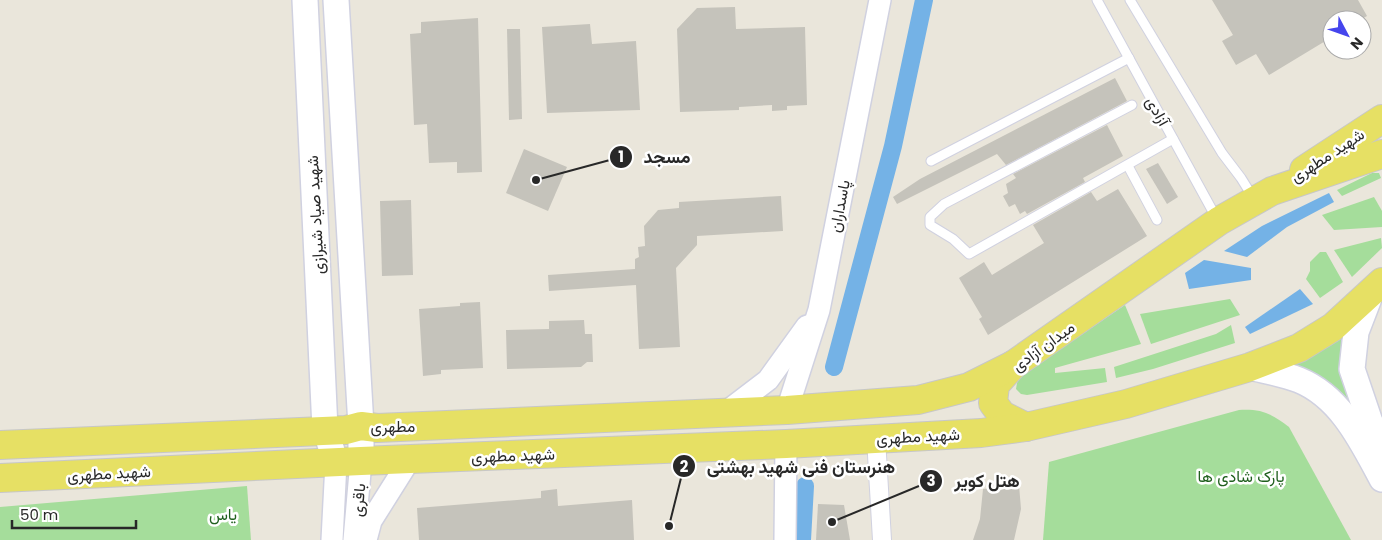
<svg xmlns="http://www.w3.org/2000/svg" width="1382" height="540" font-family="Poppins,Vazirmatn,sans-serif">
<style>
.green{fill:#a5dd9b}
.water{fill:#74b2e6}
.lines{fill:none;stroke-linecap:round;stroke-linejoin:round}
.canal{stroke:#74b2e6;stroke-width:18}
.building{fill:#c5c3bb}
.service-casing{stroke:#d0d1e0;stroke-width:11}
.minor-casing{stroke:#d0d1e0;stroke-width:20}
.tertiary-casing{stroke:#d0d1e0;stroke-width:24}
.secondary-casing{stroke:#d0d1e0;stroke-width:28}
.primary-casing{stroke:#c7c7c7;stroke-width:30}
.service{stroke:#fff;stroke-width:9}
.minor{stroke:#fff;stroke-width:18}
.tertiary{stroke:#fff;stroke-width:21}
.secondary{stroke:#fff;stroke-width:25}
.primary{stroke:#e6e064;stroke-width:28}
.labels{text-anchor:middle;stroke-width:5;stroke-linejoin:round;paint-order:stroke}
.street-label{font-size:16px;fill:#282828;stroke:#fff}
.park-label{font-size:16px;fill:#20601e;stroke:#fff}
.leader{fill:none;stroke:#282828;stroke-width:2}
.callout-dot{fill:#282828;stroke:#fff;stroke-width:2}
.mark-label{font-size:15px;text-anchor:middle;font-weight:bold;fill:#fff}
.callout-label{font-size:18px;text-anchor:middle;font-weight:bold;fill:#282828;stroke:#fff;stroke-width:5;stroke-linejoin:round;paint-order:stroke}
</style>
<rect width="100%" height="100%" fill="#eae6db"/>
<g class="green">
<polygon points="1372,173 1379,173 1381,178 1342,196 1337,190"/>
<polygon points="1374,197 1382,211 1382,227 1334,230 1322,215"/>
<polygon points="1381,238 1382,248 1352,277 1334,250"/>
<polygon points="1320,252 1326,252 1343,282 1320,298 1306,279 1310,271 1310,262"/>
<polygon points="1230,299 1240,315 1151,344 1140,314"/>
<polygon points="1125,305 1141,344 1055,368 1055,373 1105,368 1107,382 1027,395 1021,394 1016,389 1017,383 1022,375"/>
<polygon points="1231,325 1235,343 1153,369 1116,378 1114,367 1216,334"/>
<path d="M1345 333C1336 367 1343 383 1356 414L1284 368 1329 346Z"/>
<path d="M1239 410C1262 409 1270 413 1289 427L1351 540H1043L1049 462Z"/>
<polygon points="247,486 251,540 0,540 0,507"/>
</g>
<g class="water">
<polygon points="1329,193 1334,202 1287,227 1247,257 1224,251 1262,226"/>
<polygon points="1204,260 1251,268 1251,280 1189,289 1185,273"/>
<polygon points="1300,289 1313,304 1250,334 1245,327"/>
</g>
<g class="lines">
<g class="canal">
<polyline points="834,367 893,146 924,0"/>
<polyline points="802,540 805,486"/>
</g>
</g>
<g class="building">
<polygon points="1212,0 1358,0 1367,16 1360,20 1332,20 1332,37 1269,75 1256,54 1236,65 1222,41 1233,35"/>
<polygon points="735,7 736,29 805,27 807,105 787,106 787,110 772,111 772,105 739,107 739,110 680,112 677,29 697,8"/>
<polygon points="478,18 482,172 457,173 457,162 429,163 427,124 414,125 410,34 421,33 421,22"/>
<polygon points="590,24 592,44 636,41 640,110 547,113 542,27"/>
<polygon points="507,29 520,29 522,119 509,120"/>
<polygon points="1115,78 1127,101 1006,165 997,154 897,204 893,197 920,179"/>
<polygon points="1107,125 1123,156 1083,178 1085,182 1027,214 1025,211 1020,214 1015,204 1009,207 1003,196 1008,193 1006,184 1016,178 1013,174"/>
<polygon points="524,149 567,167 548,211 506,193"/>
<polygon points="1158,163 1178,197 1167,204 1146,169"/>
<polygon points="1118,189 1147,236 988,335 979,319 982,317 959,278 984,262 992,275 1044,243 1033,225 1091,192 1097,201"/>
<polygon points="781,196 783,231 697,236 697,245 676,268 680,347 639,349 636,285 549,291 548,275 635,269 635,259 639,257 638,247 645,246 644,226 658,210 679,208 679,202"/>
<polygon points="411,200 413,275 382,276 380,201"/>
<polygon points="480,302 483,368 441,370 441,374 423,376 419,309 460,306 460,303"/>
<polygon points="584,320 585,334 592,334 593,362 587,362 581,367 507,369 506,330 549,329 549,321"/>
<polygon points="1019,485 1021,509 1014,540 973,540 980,519 983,489"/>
<polygon points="557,489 558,506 632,500 634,540 419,540 417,508 541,498 541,491"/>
<polygon points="818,504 844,505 850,540 816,540"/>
</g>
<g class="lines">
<defs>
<g id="service">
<polyline points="1097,0 1217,219"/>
<polyline points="1130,0 1222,153 1241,178 1254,199"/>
<polyline points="1132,105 944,204 930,217 930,225 953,239 969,254 1173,139"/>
<polyline points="931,161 1129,58"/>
<polyline points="1128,166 1157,220"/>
</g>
<polyline id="minor" points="876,438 882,540"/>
<g id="tertiary">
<polyline points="787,410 819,310 880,0"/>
<polyline points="726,412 768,380 807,326"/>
<polyline points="332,540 336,463"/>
<polyline points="354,540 361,461"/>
<polyline points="366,540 371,521 410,459"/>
<polyline points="785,540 786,444"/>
</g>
<g id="secondary">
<polyline points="305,0 325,429 336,463"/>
<polyline points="336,0 361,426 361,461"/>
<polyline points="1371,293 1356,332 1352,369 1370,422 1382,442"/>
<path d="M1250 367C1266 371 1284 374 1299 380 1341 397 1362 442 1382 479"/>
</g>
<g id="primary">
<polyline points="1304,170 1382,119"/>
<polyline points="1026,427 1002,415 993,403 995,385 1013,365 1219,221 1272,191 1382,154"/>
<polyline points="0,445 346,430 361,426 377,428 787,410 918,400 969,387 1013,365"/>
<polyline points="0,478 361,461 786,444 981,433 1026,427 1126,404 1250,367 1299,348 1333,327 1382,282"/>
</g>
</defs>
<use href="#service" class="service-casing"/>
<use href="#minor" class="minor-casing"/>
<use href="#tertiary" class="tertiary-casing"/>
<use href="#secondary" class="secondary-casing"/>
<use href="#primary" class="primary-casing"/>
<use href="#service" class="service"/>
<use href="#minor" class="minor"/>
<use href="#tertiary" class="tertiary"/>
<use href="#secondary" class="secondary"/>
<use href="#primary" class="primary"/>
</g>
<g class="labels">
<g class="street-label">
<text transform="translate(1158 111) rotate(61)" y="6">آزادی</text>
<text transform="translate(1327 155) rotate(-33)" y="6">شهید مطهری</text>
<text transform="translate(839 206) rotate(-79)" y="6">پاسداران</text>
<text transform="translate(315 215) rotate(-93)" y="6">شهید صیاد شیرازی</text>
<text transform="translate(1043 346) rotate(-36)" y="6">میدان آزادی</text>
<text x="393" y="432">مطهری</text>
<text transform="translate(918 436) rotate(-3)" y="6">شهید مطهری</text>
<text transform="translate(513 455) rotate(-2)" y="6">شهید مطهری</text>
<text transform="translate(109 473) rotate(-3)" y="6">شهید مطهری</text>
<text transform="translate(358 500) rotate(-85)" y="6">باقری</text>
</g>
<g class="park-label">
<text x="1241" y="482">پارک شادی ها</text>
<text x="223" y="520">یاس</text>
</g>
</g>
<path class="leader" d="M536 180L621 157M669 526L684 466M832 522L931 481"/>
<g class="callout-dot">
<circle cx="536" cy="180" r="5"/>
<circle cx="669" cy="526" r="5"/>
<circle cx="832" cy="522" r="5"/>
<circle cx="621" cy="157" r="12"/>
<circle cx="684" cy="466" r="12"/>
<circle cx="931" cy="481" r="12"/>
</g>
<g class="mark-label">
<text x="621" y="162">1</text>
<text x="684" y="472">2</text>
<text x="931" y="486">3</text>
</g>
<g class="callout-label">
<text x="667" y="163">مسجد</text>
<text x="801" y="473">هنرستان فنی شهید بهشتی</text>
<text x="987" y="487">هتل کویر</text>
</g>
<g transform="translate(1347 35) rotate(131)"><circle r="24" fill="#ffffff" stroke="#a9a9a9"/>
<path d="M0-4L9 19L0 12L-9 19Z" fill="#4545ed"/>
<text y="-8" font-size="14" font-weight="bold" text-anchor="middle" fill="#282828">N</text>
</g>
<path d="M12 520v8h124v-8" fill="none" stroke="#282828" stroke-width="2.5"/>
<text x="20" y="520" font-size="15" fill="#282828" stroke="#ffffff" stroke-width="4" paint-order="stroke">50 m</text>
</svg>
